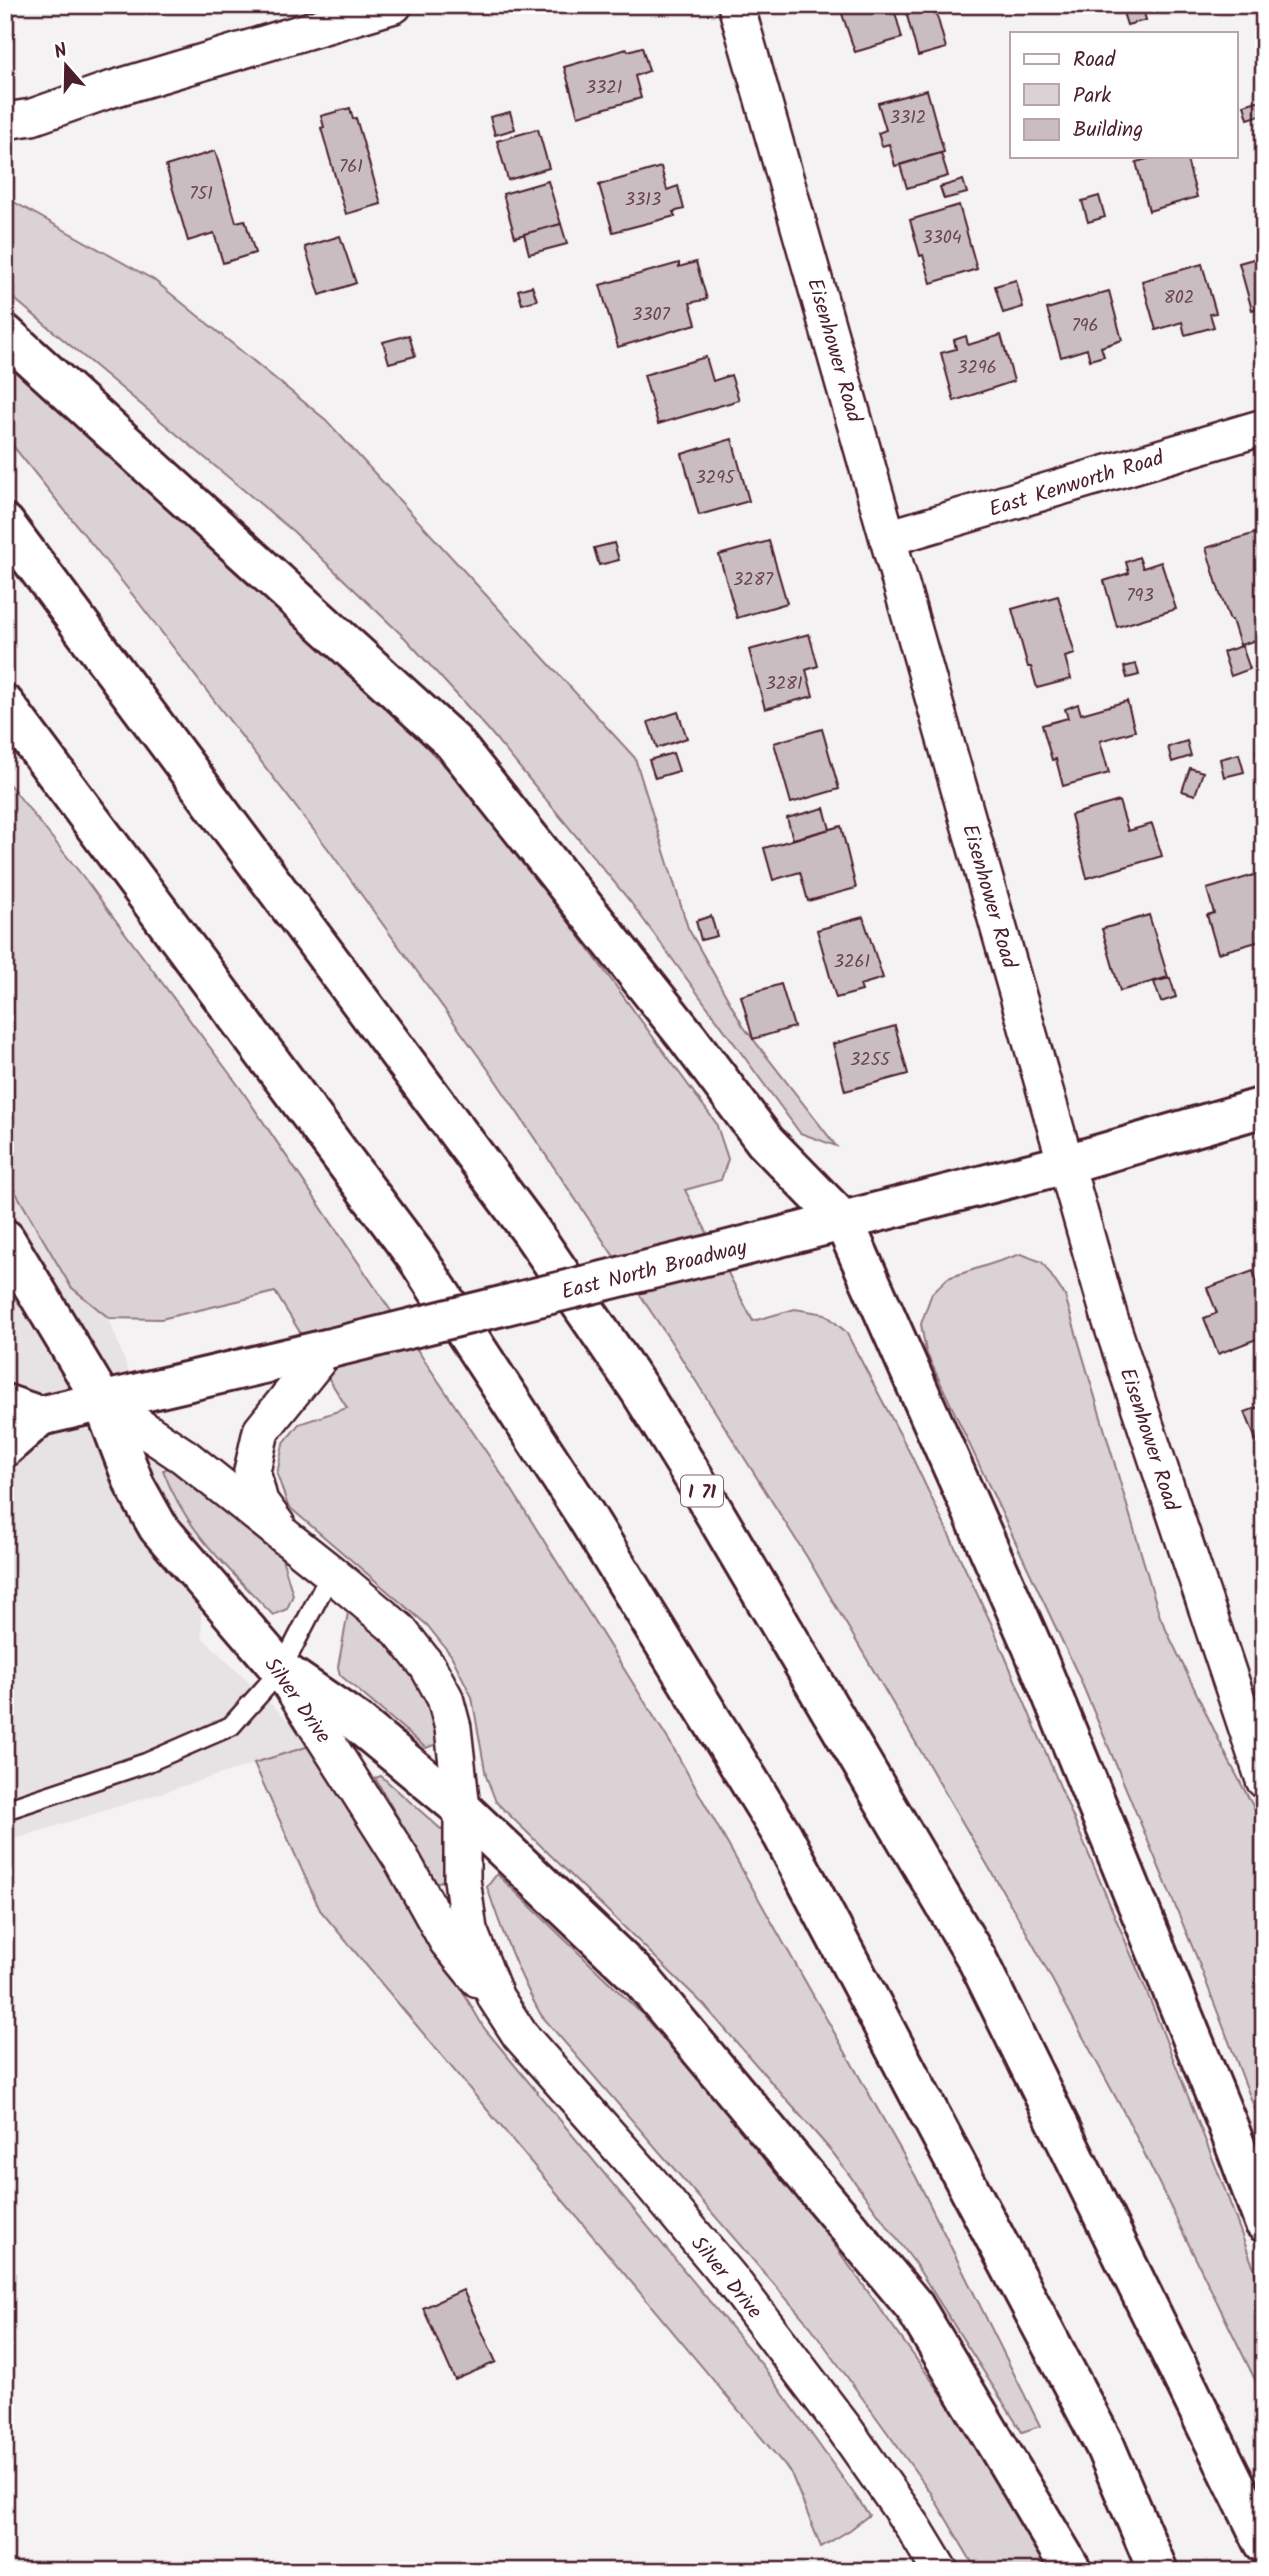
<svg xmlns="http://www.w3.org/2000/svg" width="1269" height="2576" font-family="Kalam,sans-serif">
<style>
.built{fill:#e7e2e3}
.green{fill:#dbd2d5;stroke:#927880;stroke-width:2}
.building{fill:#cabdc1;stroke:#4a1f2b;stroke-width:2}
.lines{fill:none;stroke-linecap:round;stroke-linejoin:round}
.lane-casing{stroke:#4a1f2b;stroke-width:23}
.street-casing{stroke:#4a1f2b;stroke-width:40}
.secondary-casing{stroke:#4a1f2b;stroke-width:44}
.highway-casing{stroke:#4a1f2b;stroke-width:44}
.lane{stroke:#fff;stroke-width:18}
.street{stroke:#fff;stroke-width:35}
.secondary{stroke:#fff;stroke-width:38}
.highway{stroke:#fff;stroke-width:38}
.secondary-bridge-casing{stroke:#4a1f2b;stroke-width:44;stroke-linecap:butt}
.secondary-bridge{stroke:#fff;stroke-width:38}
.labels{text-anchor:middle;stroke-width:5;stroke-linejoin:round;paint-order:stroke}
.number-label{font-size:18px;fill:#6a4650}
.shield{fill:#fff;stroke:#80626b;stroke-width:2}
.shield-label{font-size:19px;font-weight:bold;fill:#4a1f2b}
.street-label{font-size:21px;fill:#4a1f2b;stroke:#fff}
</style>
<rect width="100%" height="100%" fill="#f4f2f2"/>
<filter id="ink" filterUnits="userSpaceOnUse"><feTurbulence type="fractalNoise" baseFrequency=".0143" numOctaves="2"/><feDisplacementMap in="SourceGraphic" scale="14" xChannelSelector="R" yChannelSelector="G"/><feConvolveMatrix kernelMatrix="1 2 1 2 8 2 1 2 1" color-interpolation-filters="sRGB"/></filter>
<g filter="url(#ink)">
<polygon class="built" points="5,1174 71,1287 109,1318 173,1496 198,1536 202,1637 313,1745 5,1842"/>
<g class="green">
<polygon points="5,197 154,280 326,420 635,758 688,928 743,1026 836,1146 800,1133 629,900 487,728 406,639 294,532 5,291"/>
<polygon points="5,363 103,446 344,661 459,781 563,914 716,1123 728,1159 721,1180 685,1190 753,1321 795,1309 825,1314 846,1332 912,1457 991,1623 1146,1990 1227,2195 1264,2296 1264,2398 1128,2120 1022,1924 807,1557 670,1340 490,1072 329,850 136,599 5,436"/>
<polygon points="5,779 85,879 241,1089 512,1490 671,1744 916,2177 1040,2426 1022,2432 914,2262 833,2153 704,2005 496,1802 486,1776 472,1697 451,1655 427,1625 288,1506 277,1474 283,1444 299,1424 347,1408 275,1292 161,1319 109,1318 71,1287 5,1174"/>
<polygon points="1021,1254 1042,1262 1065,1296 1160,1617 1227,1757 1264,1827 1264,2133 1195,1953 1080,1679 926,1352 921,1324 932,1293 948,1278"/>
<path d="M180 1464 281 1555 293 1595 287 1609 273 1615C229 1569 186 1532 163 1470Z"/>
<polygon points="349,1607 401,1649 427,1702 439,1743 426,1748 340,1675 338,1667"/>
<polygon points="313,1745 347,1793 484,2028 763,2366 869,2515 850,2530 821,2547 791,2473 320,1910 254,1763"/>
<polygon points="381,1776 443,1831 447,1879 436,1883 375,1778"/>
<path d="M497 1874 643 2015 802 2200 945 2399 1051 2571H977L931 2493 811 2327 541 2015C518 1974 502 1932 487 1887Z"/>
</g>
<g class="building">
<polygon points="839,5 893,5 902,38 855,52"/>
<polygon points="930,5 934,5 946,48 918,56 906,12"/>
<polygon points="1133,5 1142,5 1146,20 1127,25 1122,9"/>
<polygon points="642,47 649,71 635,76 641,98 578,116 564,67 627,49 628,51"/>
<polygon points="927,90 944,152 895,166 889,144 882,146 878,133 886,130 878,103"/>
<polygon points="1264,99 1264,114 1248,119 1244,105"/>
<polygon points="350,108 353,119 356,118 381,204 346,214 321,128 324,127 321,116"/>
<polygon points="510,112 515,129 495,135 490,117"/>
<polygon points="538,129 549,168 508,180 497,141"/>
<polygon points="215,151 236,222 245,220 255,253 223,263 214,233 188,241 166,166"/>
<polygon points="941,153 948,176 907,188 900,165"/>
<polygon points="1159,156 1186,156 1197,197 1149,211 1136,162"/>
<polygon points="661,167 667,190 678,186 684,209 673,212 675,216 613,232 599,185"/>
<polygon points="963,180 967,193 944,199 940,187"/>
<polygon points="548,181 561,224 515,237 503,194"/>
<polygon points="1099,196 1105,217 1088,222 1082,201"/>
<polygon points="959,205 977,269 931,283 923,255 920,256 910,220"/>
<polygon points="561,224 567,244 529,254 524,234"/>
<polygon points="340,236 356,283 320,295 305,247"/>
<polygon points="1264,256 1264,307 1252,310 1239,263"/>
<polygon points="696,262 707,299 690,303 696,324 618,347 600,285 679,263 679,267"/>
<polygon points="1202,264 1216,313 1210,314 1214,327 1185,335 1182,322 1156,330 1142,281"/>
<polygon points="1016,280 1023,307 1003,313 995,286"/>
<polygon points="532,286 537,300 522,304 518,290"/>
<polygon points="1109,291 1122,340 1101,347 1104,356 1090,360 1087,349 1061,357 1047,309"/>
<polygon points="409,335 415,356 389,363 383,342"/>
<polygon points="1001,335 1014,381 954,401 941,353 956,349 954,340 966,336 968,345"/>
<polygon points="706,357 713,381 731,375 739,400 658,424 644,375"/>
<polygon points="732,439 749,501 699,515 682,454"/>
<polygon points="1256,533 1264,558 1264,638 1240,645 1232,620 1230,620 1220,594 1206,548"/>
<polygon points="769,541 787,603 737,618 719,555"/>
<polygon points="614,543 619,560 599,565 594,548"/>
<polygon points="1139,557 1143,568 1161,562 1176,609 1117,627 1104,581 1129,573 1126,562"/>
<polygon points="1058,596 1075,654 1065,657 1071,679 1037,688 1031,667 1028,667 1012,609"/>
<polygon points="809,634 818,666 806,670 813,696 765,709 749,650"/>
<polygon points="1242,646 1250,669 1231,676 1223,652"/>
<polygon points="1136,664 1139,675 1127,678 1124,667"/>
<polygon points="1127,701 1135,731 1100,741 1109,773 1063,786 1056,759 1052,760 1042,725 1068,718 1065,709 1078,704 1081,714"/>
<polygon points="678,712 687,738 657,748 648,722"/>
<polygon points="822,729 839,789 791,803 774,743"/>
<polygon points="1187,741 1191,756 1172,762 1168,747"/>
<polygon points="1264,749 1264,769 1260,770 1256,751"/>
<polygon points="673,753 679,771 655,778 649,760"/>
<polygon points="1239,754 1244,772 1224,777 1220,759"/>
<polygon points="1190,768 1203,772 1195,795 1182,791"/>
<polygon points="1119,801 1128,831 1152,824 1162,856 1087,878 1071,815"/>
<polygon points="824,808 830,829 793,839 787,818"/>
<polygon points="841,826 856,888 808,901 800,872 773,880 764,848"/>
<polygon points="1264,872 1264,940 1218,953 1207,915 1214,913 1207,889"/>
<polygon points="1149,915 1168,977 1120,991 1102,929"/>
<polygon points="711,916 717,936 701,940 696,921"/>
<polygon points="863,917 883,978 860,985 862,991 836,998 817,930"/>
<polygon points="1170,978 1176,997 1161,1002 1154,982"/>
<polygon points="781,984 794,1027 753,1039 741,996"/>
<polygon points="895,1026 908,1074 845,1091 833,1044"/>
<polygon points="1253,1271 1264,1299 1264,1336 1218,1354 1204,1318 1217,1313 1207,1288"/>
<polygon points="1264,1405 1264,1457 1263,1457 1245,1412"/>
<polygon points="463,2290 496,2362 455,2380 423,2308"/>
</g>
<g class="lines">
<defs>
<polyline id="lane" points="5,1810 146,1763 231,1726 281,1670 331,1573"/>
<g id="street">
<polyline points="736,5 1110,1319 1264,1780"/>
<polyline points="5,121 32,117 106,91 394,5"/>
<polyline points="888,538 1264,427"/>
<polyline points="103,1402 185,1457 331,1573 399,1630 428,1667 445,1698 453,1728 462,1809 462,1879 469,1930 496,1998 520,2035 650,2182 734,2283 844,2428 914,2528 940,2571"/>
<polyline points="277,1525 260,1502 252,1471 261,1431 327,1349"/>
<polyline points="283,1673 402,1860 447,1941 478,1979"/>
</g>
<g id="secondary">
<polyline points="5,1239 103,1402 135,1486 158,1527 281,1670"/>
<polyline points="717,1253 1066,1164 1264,1107"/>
<polyline points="5,1404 40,1416"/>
<polyline points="5,1447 40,1416 327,1349"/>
</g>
<g id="highway">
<polyline points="5,334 453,742 687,1037 765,1141 844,1222 1032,1646 1228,2126 1264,2222"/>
<polyline points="5,524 531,1231 639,1389 691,1473 977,1959 1264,2543"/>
<polyline points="5,705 417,1258 584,1513 783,1836 1105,2446 1158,2571"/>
<polyline points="281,1670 357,1722 462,1809 643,1981 914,2306 1072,2571"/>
</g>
</defs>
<use href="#lane" class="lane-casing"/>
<use href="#street" class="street-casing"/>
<use href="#secondary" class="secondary-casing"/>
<use href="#highway" class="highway-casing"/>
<use href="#lane" class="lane"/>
<use href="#street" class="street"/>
<use href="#secondary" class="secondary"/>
<use href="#highway" class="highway"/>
<defs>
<polyline id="secondary-bridge" points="327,1349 717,1253"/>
</defs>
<use href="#secondary-bridge" class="secondary-bridge-casing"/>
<use href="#secondary-bridge" class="secondary-bridge"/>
</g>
</g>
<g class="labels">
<g class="number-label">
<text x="604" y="93">3321</text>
<text x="908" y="123">3312</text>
<text x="351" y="172">761</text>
<text x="201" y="199">751</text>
<text x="643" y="205">3313</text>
<text x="942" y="243">3304</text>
<text x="1179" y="303">802</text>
<text x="651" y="320">3307</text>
<text x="1085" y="331">796</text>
<text x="977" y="373">3296</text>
<text x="715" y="483">3295</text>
<text x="753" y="585">3287</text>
<text x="1140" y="601">793</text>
<text x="784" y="689">3281</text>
<text x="852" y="967">3261</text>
<text x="870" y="1065">3255</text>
</g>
<rect class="shield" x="681" y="1475.5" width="42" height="31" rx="5"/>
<g class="shield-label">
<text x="702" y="1498">I 71</text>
</g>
<g class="street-label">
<text transform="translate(835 350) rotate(74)" y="7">Eisenhower Road</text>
<text transform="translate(1076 483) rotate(-17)" y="7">East Kenworth Road</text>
<text transform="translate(990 896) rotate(74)" y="7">Eisenhower Road</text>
<text transform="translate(654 1269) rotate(-14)" y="7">East North Broadway</text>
<text transform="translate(1150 1439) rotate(72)" y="7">Eisenhower Road</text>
<text transform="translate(298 1700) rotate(55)" y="7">Silver Drive</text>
<text transform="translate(727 2277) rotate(51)" y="7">Silver Drive</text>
</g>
</g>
<rect width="1269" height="2576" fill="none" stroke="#fff" stroke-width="28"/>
<rect x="14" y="14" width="1241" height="2548" fill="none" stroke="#4a1f2b" stroke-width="2.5" filter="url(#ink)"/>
<rect x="1010" y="32" width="228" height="126" fill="#ffffff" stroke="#b7a5aa" stroke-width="2"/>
<rect x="1024" y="54" width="35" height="10" fill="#ffffff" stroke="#b7a5aa" stroke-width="2"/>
<text x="1073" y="66" font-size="21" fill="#4a1f2b">Road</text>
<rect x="1024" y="84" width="35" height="21" fill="#dbd2d5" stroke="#b7a5aa" stroke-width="2"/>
<text x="1073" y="102" font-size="21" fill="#4a1f2b">Park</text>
<rect x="1024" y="119" width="35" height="21" fill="#cabdc1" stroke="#b7a5aa" stroke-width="2"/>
<text x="1073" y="136" font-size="21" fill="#4a1f2b">Building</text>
<g transform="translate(66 66) rotate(340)" stroke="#ffffff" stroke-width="5" paint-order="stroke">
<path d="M0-5L12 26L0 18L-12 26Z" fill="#4a1f2b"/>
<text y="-10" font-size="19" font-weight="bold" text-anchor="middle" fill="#4a1f2b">N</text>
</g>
</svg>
